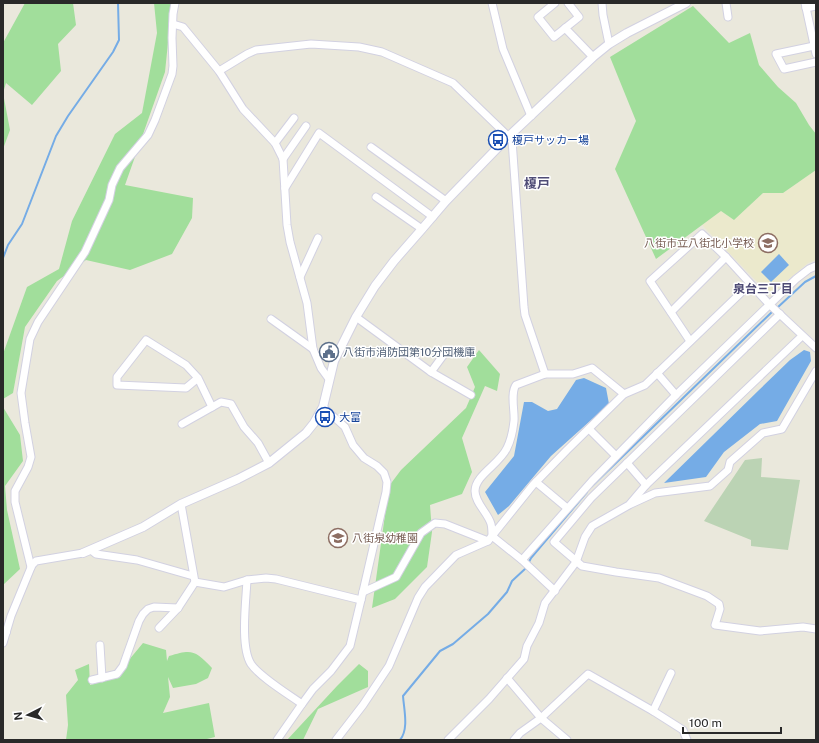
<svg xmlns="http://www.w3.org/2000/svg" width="819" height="743" font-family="'Public Sans','Noto Sans JP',sans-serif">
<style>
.education{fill:#ebe9cc}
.green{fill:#a1de9b}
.cemetery{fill:#bbd3b4}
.water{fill:#75ace6}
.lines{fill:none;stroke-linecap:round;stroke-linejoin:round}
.stream{stroke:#75ace6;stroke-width:2}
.minor-casing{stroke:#d2d1e1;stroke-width:9}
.tertiary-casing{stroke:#d2d1e1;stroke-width:10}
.minor{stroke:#fff;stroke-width:7}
.tertiary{stroke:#fff;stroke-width:8}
.labels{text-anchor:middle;stroke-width:3;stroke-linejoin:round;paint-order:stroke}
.transit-label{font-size:11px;fill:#164399;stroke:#fff;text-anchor:start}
.education-label{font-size:11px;fill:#785e54;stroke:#fff;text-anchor:end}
.service-label{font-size:11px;fill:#4e5e75;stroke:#fff;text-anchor:start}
.neighbourhood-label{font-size:12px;font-weight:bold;fill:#4f4c76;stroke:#fff}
.quarter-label{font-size:13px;font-weight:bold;fill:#4f4c76;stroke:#fff}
</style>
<rect width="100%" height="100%" fill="#eae8dc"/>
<polygon class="education" points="816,170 816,260 808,263 770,295 702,225 721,211 734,220 763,193 783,193"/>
<g class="green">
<polygon points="25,3 73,3 76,25 58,44 61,71 32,105 6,83 3,93 10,130 3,149 3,43"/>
<polygon points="154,3 172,3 165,72 125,185 193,198 192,218 172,254 130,270 86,260 57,281 25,327 13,393 3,399 3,354 27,287 59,269 72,221 115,134 142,113 157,33"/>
<polygon points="693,6 729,43 750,33 759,65 778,87 796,103 809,125 816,134 816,170 783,193 763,193 734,220 721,211 656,259 615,169 636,121 610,57"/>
<polygon points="479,350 500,374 497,391 485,386 462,438 472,472 462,494 430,505 432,532 427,567 395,599 372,608 389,486 401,470 466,408 475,387 467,367"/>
<polygon points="3,407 20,435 23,461 5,486 7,510 20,569 3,585"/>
<path d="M143 643 166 650 167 661 169 656C192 649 195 650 212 668L208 678 196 684 173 688 168 677 170 697 163 713 209 703 215 737 203 740H66L68 725 66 695 78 680 75 670 89 664 90 685 114 678Z"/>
<polygon points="359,664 368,671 368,687 318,709 303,740 287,740 337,686"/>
</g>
<polygon class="cemetery" points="762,458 761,477 800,480 788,550 751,546 751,540 704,521 745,460"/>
<g class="water">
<polygon points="779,254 789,265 771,282 761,272"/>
<polygon points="804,350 810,352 811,361 777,421 760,424 724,452 706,477 664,483 759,390 790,360"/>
<polygon points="584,378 606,388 609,404 551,456 509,506 498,515 485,492 514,456 524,402 532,402 548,411 557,409 576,380"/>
</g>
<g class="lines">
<g class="stream">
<polyline points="3,258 8,245 22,224 56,136 68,116 113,52 119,40 118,3"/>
<polyline points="777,308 805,282 816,276"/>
<polyline points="591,487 773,311"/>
<path d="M400 740C409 729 404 710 403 696L440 651 453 644 488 614 507 592 512 581 526 568 531 558 587 492"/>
</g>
<defs>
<g id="minor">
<polyline points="492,3 503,49 531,116"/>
<polyline points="555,3 538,17 554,37 579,17 568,3"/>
<polyline points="602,3 603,15 609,44"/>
<polyline points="726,3 728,17"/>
<polyline points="805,3 816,54"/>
<polyline points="806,8 816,6"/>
<polyline points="173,24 183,27 219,71 243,109 275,143 283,159 287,225 290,242 307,303 313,349 321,368 329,379"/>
<polyline points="565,28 593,57"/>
<polyline points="814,46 776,54 784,69 816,62"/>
<polyline points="219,71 247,54 256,50 311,44 359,47 382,52 453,83 512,140 524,307 525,315 545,374"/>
<polyline points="275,143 294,118"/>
<polyline points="371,147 446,201"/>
<polyline points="283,159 306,126"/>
<polyline points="285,188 319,133 433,217"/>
<polyline points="376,197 422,229"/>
<polyline points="300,277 318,238"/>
<polyline points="671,312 726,257"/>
<polyline points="780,314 591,498 554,542 582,566 616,572 659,578 707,596 719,604 720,609 715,625 760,631 803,627 816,629"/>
<polyline points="356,317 431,372 471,395"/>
<polyline points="271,319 313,349"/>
<polyline points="690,341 650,281 702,234 726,257 769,304 816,348"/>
<polyline points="431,372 445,353"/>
<polyline points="657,373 676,395"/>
<polyline points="198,378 186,388 117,385 117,377 146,340 186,365 198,378 212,407"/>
<polyline points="182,424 221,402 231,404 244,427 258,443 269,463"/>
<polyline points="589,429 616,456"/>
<polyline points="627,463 646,485"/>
<polyline points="536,482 567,508"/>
<polyline points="181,504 195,582 224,587 247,580 266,578 276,579 361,600"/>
<polyline points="631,504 655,493 710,486 728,470 730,462 763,433 782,429 816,371"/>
<polyline points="91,550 96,554 137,560 193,576"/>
<polyline points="522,560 592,481 676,395 796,279 809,269 816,266"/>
<polyline points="31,567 15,502 15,491 28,467 31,457 25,423 21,393 30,339 38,322 85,252 109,200 112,185 120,168 148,135 155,120 172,74 173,66 172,38 173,14 175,3"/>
<path d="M247 580C246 601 240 647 251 664 260 677 288 694 302 704"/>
<path d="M555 591 522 560 492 536C492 532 492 528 491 524 488 513 475 503 475 491 475 475 500 464 507 448 511 440 513 430 514 421 515 412 510 393 516 385L545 374H573L592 368 624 394"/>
<polyline points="363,592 396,577 421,533 435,523 445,524 488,541"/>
<polyline points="159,628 178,608 195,582"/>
<polyline points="3,643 11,616 32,565 36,561 83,553"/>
<polyline points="100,645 102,678"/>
<polyline points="671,673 653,711 683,730 687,740"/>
<polyline points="507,678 541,718 567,740"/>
<polyline points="92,680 117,674 123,666 139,621 143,614 148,609 154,607 178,608"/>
<polyline points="277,740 302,704 313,689 331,671 350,646 361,600 386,492 387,482 384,473 377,466 364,458 353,445 345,427 323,407"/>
<polyline points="336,740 363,705 389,666 418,598 425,587 456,555 488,541 533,485 567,450 624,394 645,385 750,284"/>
<polyline points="448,740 489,699 524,659 527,646 539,623 545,603 576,562 585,537 592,526 629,505 646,485 802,336"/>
<polyline points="514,740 520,733 541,718 588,674 653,711"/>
</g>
<g id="tertiary">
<polyline points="83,553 143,527 181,504 238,479 269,463 306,433 314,423 323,407 334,361 356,317 375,286 394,261 422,229 446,201 509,136 593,57 609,44 627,33 686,3"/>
<polyline points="3,631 6,632"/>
</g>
</defs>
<use href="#minor" class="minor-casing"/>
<use href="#tertiary" class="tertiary-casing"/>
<use href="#minor" class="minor"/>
<use href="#tertiary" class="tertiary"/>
</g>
<defs>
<symbol id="bus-ring" viewBox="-11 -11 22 22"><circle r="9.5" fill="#fff" stroke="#1a4fb4" stroke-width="1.5"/><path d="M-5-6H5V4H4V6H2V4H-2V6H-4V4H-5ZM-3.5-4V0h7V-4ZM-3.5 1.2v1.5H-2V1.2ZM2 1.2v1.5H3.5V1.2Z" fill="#1a4fb4"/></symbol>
<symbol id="school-ring" viewBox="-11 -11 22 22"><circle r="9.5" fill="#fff" stroke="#8d6e63" stroke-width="1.5"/><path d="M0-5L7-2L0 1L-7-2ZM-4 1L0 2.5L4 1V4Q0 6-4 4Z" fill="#8d6e63"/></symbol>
<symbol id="civic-ring" viewBox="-11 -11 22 22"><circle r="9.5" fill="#fff" stroke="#5c6f8a" stroke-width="1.5"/><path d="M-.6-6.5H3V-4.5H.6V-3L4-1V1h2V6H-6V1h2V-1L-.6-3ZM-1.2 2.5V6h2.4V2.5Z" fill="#5c6f8a"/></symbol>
</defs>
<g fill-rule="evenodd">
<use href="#bus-ring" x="487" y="129" width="22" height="22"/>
<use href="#school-ring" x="757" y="232" width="22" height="22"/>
<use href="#civic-ring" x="318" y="341" width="22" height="22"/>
<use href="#bus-ring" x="314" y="406" width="22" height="22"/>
<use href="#school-ring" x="327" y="527" width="22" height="22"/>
</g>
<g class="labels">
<g class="transit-label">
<text x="512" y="144">榎戸サッカー場</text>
<text x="339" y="421">大富</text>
</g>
<g class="education-label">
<text x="754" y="247">八街市立八街北小学校</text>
<text x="352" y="542" text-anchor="start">八街泉幼稚園</text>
</g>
<g class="service-label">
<text x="343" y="356">八街市消防団第10分団機庫</text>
</g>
<g class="neighbourhood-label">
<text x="763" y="293">泉台三丁目</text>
</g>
<g class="quarter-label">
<text x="537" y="188">榎戸</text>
</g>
</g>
<rect width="819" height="743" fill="none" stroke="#292929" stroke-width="8"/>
<g transform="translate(28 715) rotate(264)" stroke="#ffffff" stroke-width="3" paint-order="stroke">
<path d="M0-3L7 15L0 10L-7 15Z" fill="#292929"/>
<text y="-6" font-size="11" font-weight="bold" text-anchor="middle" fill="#292929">N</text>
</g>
<path d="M683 727v6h98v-6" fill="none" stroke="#292929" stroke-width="2"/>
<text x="689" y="727" font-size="12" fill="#292929" stroke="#ffffff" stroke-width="3" paint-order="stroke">100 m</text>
</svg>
